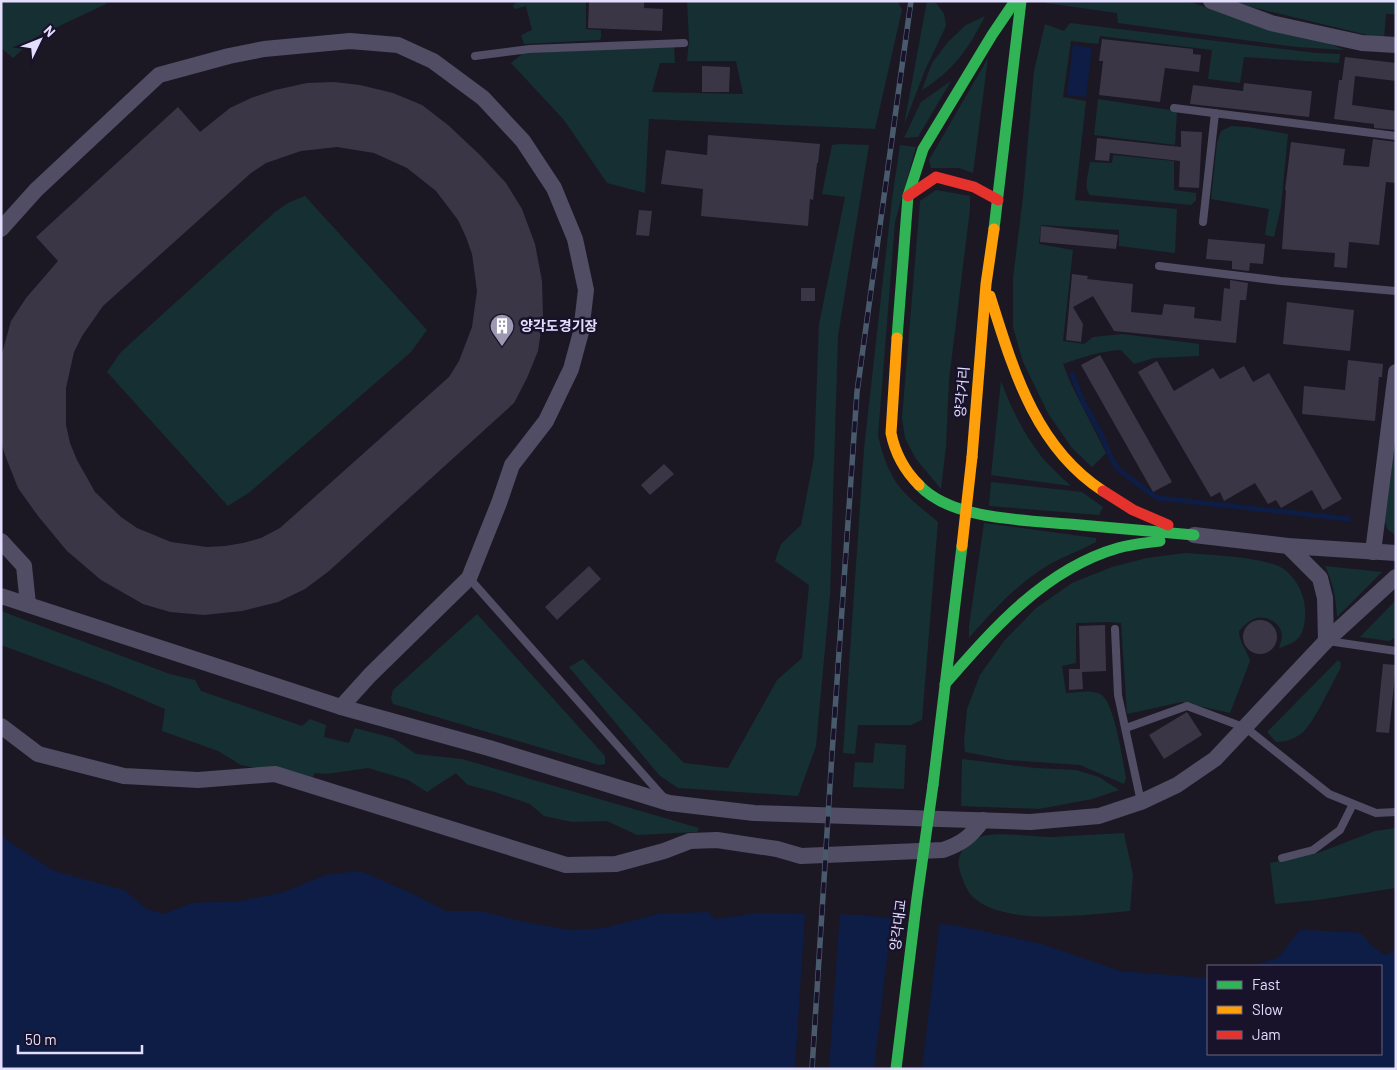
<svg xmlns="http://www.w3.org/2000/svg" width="1397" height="1070" font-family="Barlow,'Noto Sans KR',sans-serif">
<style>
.green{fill:#162f32}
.water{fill:#0e1d45}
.pier{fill:#1b1824}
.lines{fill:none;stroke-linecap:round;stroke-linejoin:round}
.stream{stroke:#0e1d45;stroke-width:5}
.building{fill:#3a3646;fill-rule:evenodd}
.lane{stroke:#504d65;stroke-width:8}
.street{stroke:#504d65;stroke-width:16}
.fast{stroke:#30b455;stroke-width:11}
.slow{stroke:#ff9f0a;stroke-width:11}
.jam{stroke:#e5322d;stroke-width:11}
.rail-casing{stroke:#495a6d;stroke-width:5.5}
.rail{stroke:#18122a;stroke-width:4;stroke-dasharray:11;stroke-linecap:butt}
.fast-bridge{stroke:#30b455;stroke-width:11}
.slow-bridge{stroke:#ff9f0a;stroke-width:11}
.labels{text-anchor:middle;stroke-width:5;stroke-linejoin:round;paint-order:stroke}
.poi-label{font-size:14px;font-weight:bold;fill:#e3ddfe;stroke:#18122a;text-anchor:start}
.street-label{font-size:14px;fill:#e3ddfe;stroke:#18122a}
</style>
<rect width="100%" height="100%" fill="#1b1824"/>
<g class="green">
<polygon points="1,1 107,1 106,4 36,37 13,58 1,48"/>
<polygon points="519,1 586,1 586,29 601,30 601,38 599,40 524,44 521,35 532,30 526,6 514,9 513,5"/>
<polygon points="687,1 898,1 902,10 875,129 649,119 645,193 607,183 564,120 511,63 522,54 547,52 674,46 675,63 660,63 652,92 743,94 736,61 687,61 689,41"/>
<polygon points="927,1 936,3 944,14 946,26 925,70 904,125"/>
<polygon points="1046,1 1189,1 1226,15 1325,42 1345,50 1297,47 1118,23 1117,13 1046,3"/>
<polygon points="1226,1 1396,1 1396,14 1386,14 1384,39"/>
<path d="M985 16C969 48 953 71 922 90L932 63 948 42 966 25Z"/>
<path d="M1070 23 1316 53 1340 54 1339 63 1244 57 1240 83 1208 79 1212 50 1100 36 1098 44 1071 41 1063 97 1086 101 1075 200 1177 209 1175 253 1119 246V230L1041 225 1039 244 1073 250 1063 341 1084 344 1093 337 1123 334 1199 344V356L1154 358 1134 364 1121 350C1100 351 1083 357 1063 364L1071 384 1106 453 1092 467 1072 448 1049 415 1023 362 1013 327V278L1023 197 1034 71 1045 24 1064 31Z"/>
<polygon points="988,58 973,173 959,168 931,168 929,160"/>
<polygon points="951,81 918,137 904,138 921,102"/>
<polygon points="1098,99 1177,111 1175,145 1094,135"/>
<polygon points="1231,126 1248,127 1288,134 1281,207 1274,237 1265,235 1269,209 1211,199 1217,143 1221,131"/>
<polygon points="840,144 869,145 838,336 830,595 816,746 798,796 678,788 659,775 569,667 583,659 684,763 728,768 777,680 802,658 809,585 775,561 781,544 801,525 814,457 819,324 845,197 822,194 832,145"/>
<path d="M900 145 916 147 895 222 878 436C883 456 889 475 902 490 913 502 926 512 938 522L922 720 911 725H858L855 754 843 753 864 449 892 199Z"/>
<path d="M1113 155 1174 161V190L1196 193V200L1191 205 1090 195C1083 187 1089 172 1090 162L1112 163Z"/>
<polygon points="936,190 970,196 970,209 949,380 946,446 941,489 916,459 905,438 902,418 920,201"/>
<polygon points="305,196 427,330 411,352 250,492 228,506 107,372 121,352 275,212 288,203"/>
<path d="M1001 381C1011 408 1023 433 1041 456 1050 467 1061 477 1071 486L991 475Z"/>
<polygon points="1396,415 1396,535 1388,530 1385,522 1386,504"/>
<polygon points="991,482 1082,492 1103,507 1099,515 989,506"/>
<path d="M984 523 1096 538V542C1081 550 1065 556 1050 564 1018 583 993 610 969 638V626Z"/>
<path d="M1185 553C1213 555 1246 556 1273 564 1294 570 1307 596 1305 616 1304 637 1298 642 1279 648 1280 644 1282 640 1282 636 1282 622 1263 613 1252 620 1247 622 1243 627 1239 631 1239 642 1247 650 1250 661L1230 713 1182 702 1127 714 1121 623 1109 622 1076 623V663L1062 666 1066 693C1077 693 1089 689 1100 694 1114 699 1123 762 1126 778L1124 784 1080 765 1007 760 965 752 964 742 967 709 980 675 1004 641 1036 608 1072 583 1112 567 1147 558Z"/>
<path d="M1325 566 1382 572 1337 617C1336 598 1333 583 1325 566Z"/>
<polygon points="1396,600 1396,637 1389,641 1360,637"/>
<polygon points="1,611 170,674 195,680 201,691 302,726 310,719 326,725 324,737 349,743 355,728 393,738 416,754 462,759 699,828 697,832 637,835 607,821 572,822 544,816 530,804 495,792 468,785 456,773 427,792 408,780 368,768 326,774 315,773 311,780 241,765 218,751 162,731 165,709 109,685 1,645"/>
<polygon points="477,614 605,756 605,764 599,765 393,704 391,698 393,690"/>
<path d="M1338 660 1341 663 1340 669C1333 682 1312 726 1302 733 1295 739 1285 742 1276 742L1268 733V731Z"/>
<polygon points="875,743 906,745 904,789 853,787 855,762 873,763"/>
<polygon points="962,759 1035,768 1076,770 1099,777 1119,790 1092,799 1039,809 961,806"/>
<polygon points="1396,828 1396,888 1317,900 1275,904 1270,863 1318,853 1375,831"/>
<path d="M1124 833 1133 875 1130 911C1089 914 1007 927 974 898 966 891 962 878 959 868 956 855 966 843 977 838 996 830 1031 837 1052 837 1076 836 1100 834 1124 833Z"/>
</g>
<g class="water">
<polygon points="1073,45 1092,48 1086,97 1067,95"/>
<polygon points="1,833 7,840 54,871 124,890 147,909 164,914 192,903 241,901 284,892 325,875 360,871 413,894 446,911 480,911 520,921 570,930 605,928 657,914 708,912 715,919 757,913 862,915 959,926 1042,944 1120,971 1208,978 1208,1054 1381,1054 1381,966 1251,966 1278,958 1300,930 1354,932 1363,935 1372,946 1385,955 1396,951 1396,1069 1,1069"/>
</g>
<g class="pier">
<polygon points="805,912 840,912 829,1069 795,1069"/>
<polygon points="892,916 940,921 922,1069 874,1069"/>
</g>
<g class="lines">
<polyline class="stream" points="1072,374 1083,402 1101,434 1112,460 1119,470 1153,495 1158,498 1349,519"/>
</g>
<g class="building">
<polygon points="589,1 644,1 644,8 663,9 662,31 588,28"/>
<polygon points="1102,39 1193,49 1193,54 1201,55 1199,72 1165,68 1160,102 1099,95 1103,61 1099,61"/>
<polygon points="1345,57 1396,63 1396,81 1355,76 1352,105 1396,111 1396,130 1374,128 1374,124 1334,119 1339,80 1342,80"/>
<polygon points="702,66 730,67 729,92 702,92"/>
<path d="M334 82 360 85 393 93 422 105 448 125 480 155 506 183 522 209 535 244 542 281 543 318 538 351 527 378 514 403 329 571 305 589 278 602 242 611 204 615 170 612 143 604 101 580 67 551 38 516 18 488 5 455 1 442V358L3 350 11 321 26 298 58 261 36 237 178 107 200 132 230 108 251 98 275 90 307 83ZM337 147 374 153 407 168 436 191 458 220 466 237 472 254 477 291 472 327 459 361 449 377 280 528 261 538 243 543 225 546 207 547 171 542 137 528 121 517 95 492 77 460 70 443 66 425V388L74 352 82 336 103 306 251 173 266 163 301 151Z"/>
<polygon points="1244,83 1312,91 1309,117 1190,104 1193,85 1243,91"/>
<polygon points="1181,131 1202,132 1199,188 1179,187 1180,161 1110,153 1109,161 1095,160 1097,138 1181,147"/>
<polygon points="708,135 820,144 818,163 817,163 813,200 810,199 808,226 701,216 703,189 661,184 666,150 707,155"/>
<polygon points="1373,139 1396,142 1396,183 1386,182 1379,245 1349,242 1347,268 1334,267 1335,253 1282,249 1286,190 1285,190 1291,142 1345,149 1343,165 1369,167"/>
<polygon points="639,210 652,211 649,236 636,235"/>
<polygon points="1041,226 1118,235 1116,249 1040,242"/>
<polygon points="1208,239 1265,244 1263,264 1250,263 1249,271 1232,269 1232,261 1206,259"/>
<polygon points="1072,274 1088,276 1087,279 1133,284 1131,312 1162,315 1164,304 1195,307 1194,318 1221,321 1224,288 1230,289 1230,280 1248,283 1246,300 1240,300 1236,343 1114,331 1093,296 1073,307 1083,324 1081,342 1066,340"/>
<rect x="801" y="288" width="14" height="13"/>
<polygon points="1287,302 1354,310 1350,351 1283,344"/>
<polygon points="1100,355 1172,482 1153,492 1081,365"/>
<polygon points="1348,360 1383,364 1382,377 1379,377 1375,421 1302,414 1304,386 1345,390"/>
<polygon points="1157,361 1174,391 1213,368 1220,379 1244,366 1253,382 1269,373 1342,499 1323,510 1312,490 1281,508 1276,500 1268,504 1255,483 1224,501 1220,492 1211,497 1138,372"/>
<polygon points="664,464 674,474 650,495 641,485"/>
<polygon points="589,566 601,579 557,620 545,607"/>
<circle cx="1260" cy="637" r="17"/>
<polygon points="1105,625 1106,671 1082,672 1083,689 1069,690 1069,669 1080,669 1079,626"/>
<polygon points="1383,664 1396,665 1389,733 1376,732"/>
<polygon points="1187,712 1202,735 1164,759 1149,735"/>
</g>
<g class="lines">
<g class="lane">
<polyline points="475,56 530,49 684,43"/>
<polyline points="1174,108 1396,136"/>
<polyline points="1203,222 1215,113"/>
<polyline points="1159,266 1281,281 1396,291"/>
<polyline points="469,578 665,799"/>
<polyline points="1115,629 1118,695 1141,802"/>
<polyline points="1328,641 1396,651"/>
<polyline points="1126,728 1187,706 1246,728 1329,794 1376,813 1396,812"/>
<polyline points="1282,858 1313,850 1340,830 1353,804"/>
</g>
<g class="street">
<polyline points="1211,1 1271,23 1362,43 1396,45"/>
<polyline points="1,229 36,190 159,75 229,56 264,49 350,41 398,45 433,61 483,98 523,141 554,188 575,239 586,290 581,332 571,369 546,421 512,465 499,503 469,578 370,675 341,707"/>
<polyline points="1194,535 1288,546 1396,553"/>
<polyline points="1,541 24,566 28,604"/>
<polyline points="1373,552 1396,372"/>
<polyline points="1,596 341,707 489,748 669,803 754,813 1030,822 1099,816 1141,802 1177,785 1215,759 1326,641 1325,598 1320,578 1288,546"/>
<polyline points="1326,641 1396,577"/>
<path d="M1 726 38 754 124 776 198 780 275 774 566 865 616 864 664 851 690 841 717 840 777 849 801 856 943 850C963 843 970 837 983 820"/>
</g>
<g class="fast">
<polyline points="994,229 1021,1"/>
<polyline points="897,338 908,196 923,149 992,35 1015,1"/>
<path d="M919 485C953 522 1033 520 1080 525 1118 528 1156 532 1194 535"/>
<path d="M945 684C993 629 1045 569 1118 548 1132 544 1146 543 1160 541"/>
<polyline points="933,785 962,546"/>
</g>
<g class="slow">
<path d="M990 296C1013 369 1035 447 1103 491"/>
<path d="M897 338 891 433C895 453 905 471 919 485"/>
<polyline points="972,457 986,284 994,229"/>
</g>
<g class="jam">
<polyline points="908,196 936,177 974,187 998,200"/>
<polyline points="1103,491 1133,510 1168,525"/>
</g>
<defs>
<polyline id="rail" points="812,1069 832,754 857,392 911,1"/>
</defs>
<use href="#rail" class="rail-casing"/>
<use href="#rail" class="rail"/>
<polyline class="fast-bridge" points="896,1069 917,898 933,785"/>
<polyline class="slow-bridge" points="962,546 972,457"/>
</g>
<defs>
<symbol id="building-pin" viewBox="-11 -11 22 30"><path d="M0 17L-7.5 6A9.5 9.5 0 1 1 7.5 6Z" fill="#9d98b2" stroke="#18122a"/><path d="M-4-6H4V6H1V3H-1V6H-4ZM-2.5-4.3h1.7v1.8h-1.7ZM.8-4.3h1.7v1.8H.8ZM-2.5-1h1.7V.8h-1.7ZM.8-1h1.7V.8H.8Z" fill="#fff"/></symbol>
</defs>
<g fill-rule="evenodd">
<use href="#building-pin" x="488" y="312" width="28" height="38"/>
</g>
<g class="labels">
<g class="poi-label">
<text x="520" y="331">양각도경기장</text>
</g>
<g class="street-label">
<text transform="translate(962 392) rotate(-85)" y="5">양각거리</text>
<text transform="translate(898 925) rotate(-83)" y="5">양각대교</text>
</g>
</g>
<rect width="1397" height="1070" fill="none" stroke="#e3ddfe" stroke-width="5"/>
<rect x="1207" y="965" width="175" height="90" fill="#18122a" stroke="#69637f"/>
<rect x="1217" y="981" width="25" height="8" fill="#30b455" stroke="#69637f"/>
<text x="1252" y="990" font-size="15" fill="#e3ddfe">Fast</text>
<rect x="1217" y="1006" width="25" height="8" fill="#ff9f0a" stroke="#69637f"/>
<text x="1252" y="1015" font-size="15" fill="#e3ddfe">Slow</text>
<rect x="1217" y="1031" width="25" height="8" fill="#e5322d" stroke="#69637f"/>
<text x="1252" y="1040" font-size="15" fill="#e3ddfe">Jam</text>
<g transform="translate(40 40) rotate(47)" stroke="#18122a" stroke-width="4" paint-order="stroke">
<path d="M0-4L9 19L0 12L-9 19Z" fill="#e3ddfe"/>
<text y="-8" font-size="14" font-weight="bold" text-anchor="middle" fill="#e3ddfe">N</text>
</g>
<path d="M18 1045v8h124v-8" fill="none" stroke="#e3ddfe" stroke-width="2.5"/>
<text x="25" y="1045" font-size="15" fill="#e3ddfe" stroke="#18122a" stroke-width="4" paint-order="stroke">50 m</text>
</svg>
